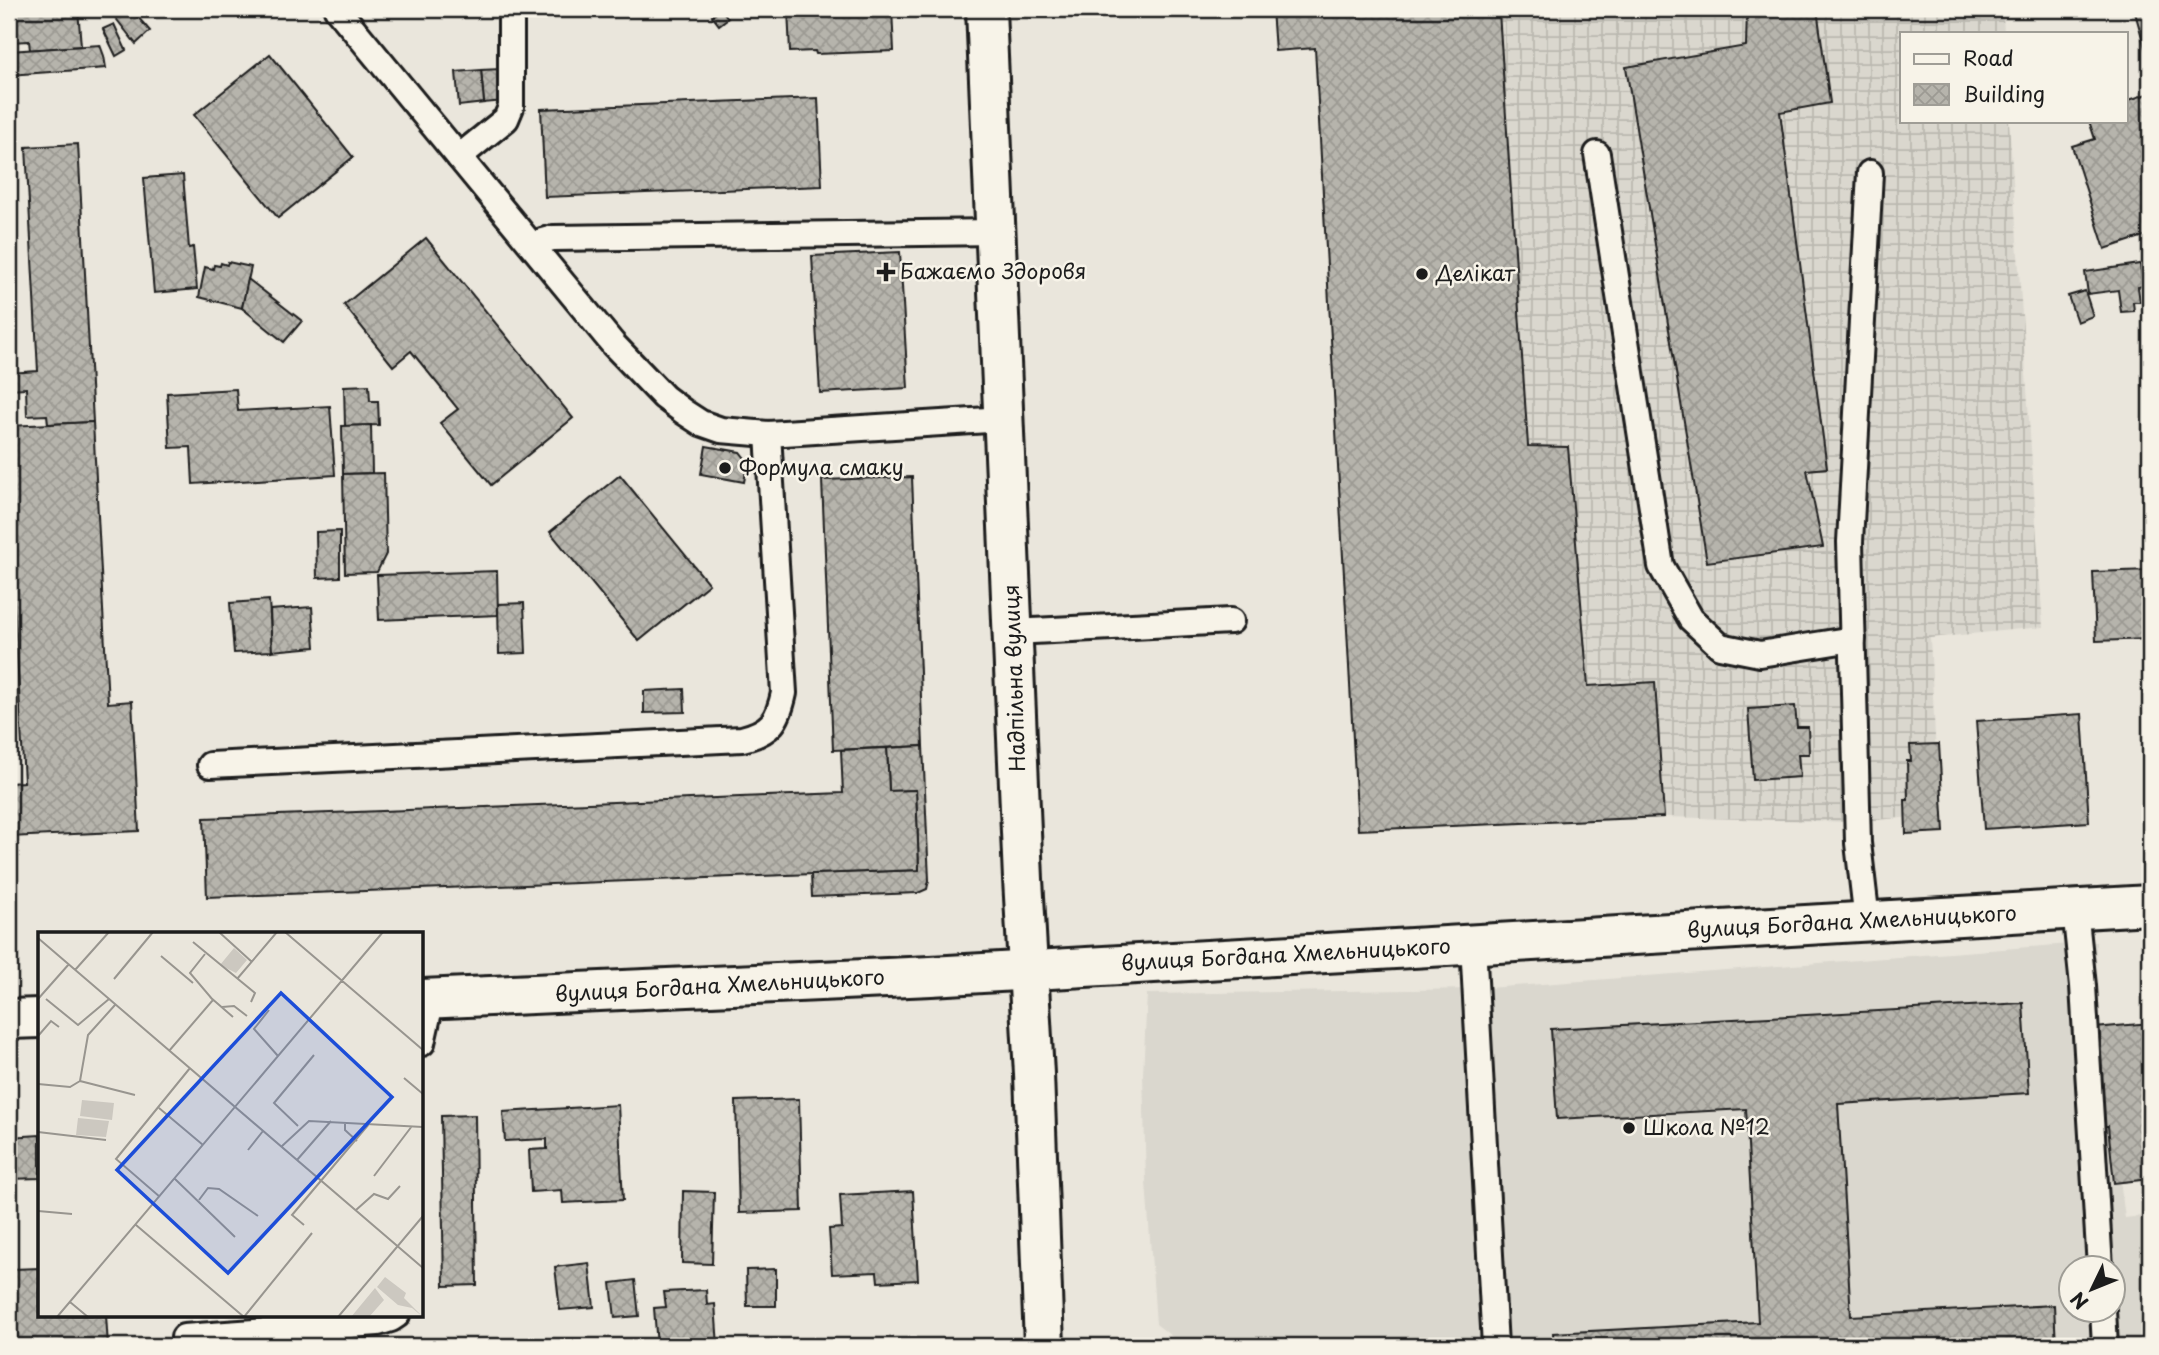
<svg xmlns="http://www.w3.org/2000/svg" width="2159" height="1355" font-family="'Playpen Sans',sans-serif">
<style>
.built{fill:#dad7ce;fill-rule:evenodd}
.industrial{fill:url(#industrial-grid)}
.building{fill:url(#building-cross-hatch);stroke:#1c1c1c;stroke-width:2}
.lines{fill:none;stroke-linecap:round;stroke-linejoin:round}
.lane-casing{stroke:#1c1c1c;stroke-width:30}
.street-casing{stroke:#1c1c1c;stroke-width:44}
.secondary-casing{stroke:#1c1c1c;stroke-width:44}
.lane{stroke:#f7f3e8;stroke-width:24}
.street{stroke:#f7f3e8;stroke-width:38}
.secondary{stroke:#f7f3e8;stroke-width:38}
.poi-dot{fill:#1c1c1c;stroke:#f7f3e8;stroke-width:2.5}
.labels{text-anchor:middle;stroke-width:5;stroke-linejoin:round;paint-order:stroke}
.poi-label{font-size:21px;fill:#1c1c1c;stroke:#f7f3e8;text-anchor:start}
.street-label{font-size:21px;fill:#1c1c1c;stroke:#f7f3e8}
.inset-road{fill:none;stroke:#98958f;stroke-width:2}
.view{fill:#1d4ed8;fill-opacity:0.15;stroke:#1d4ed8;stroke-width:3.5}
.inset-edge{fill:none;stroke:#1c1c1c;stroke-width:3.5}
</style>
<defs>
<pattern id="industrial-grid" width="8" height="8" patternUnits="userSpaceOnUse" patternTransform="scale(1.75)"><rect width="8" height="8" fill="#dad7ce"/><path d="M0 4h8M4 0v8" fill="none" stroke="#bab8b0"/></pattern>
<pattern id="building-cross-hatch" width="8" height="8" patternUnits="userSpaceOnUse" patternTransform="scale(1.75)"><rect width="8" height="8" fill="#b6b4ac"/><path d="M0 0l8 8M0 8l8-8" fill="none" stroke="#9c9a93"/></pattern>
</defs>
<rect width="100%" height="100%" fill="#eae6dc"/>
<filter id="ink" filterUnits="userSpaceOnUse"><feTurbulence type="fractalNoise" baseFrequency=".0143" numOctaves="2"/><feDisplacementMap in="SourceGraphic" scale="14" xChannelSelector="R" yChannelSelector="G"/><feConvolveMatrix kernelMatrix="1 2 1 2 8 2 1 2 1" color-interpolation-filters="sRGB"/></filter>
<g filter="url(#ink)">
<path class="built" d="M2096 942 2097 1001 2125 1218 2150 1215V1346H1184L1156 1324 1146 1182 1143 1074 1147 994 1475 989ZM2072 1268H2114V1310H2072Z"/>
<polygon class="industrial" points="1517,9 2054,9 2003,13 2004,33 1902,33 1902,121 2009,121 2043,627 1930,638 1939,815 1850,822 1664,817 1655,683 1588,686 1568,447 1528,446 1499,12"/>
<g class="building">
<polygon points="9,9 78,9 81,46 30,50 29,41 9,42"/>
<polygon points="123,9 131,9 150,31 136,44 114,16"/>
<polygon points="721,9 728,18 719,25 712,16"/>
<polygon points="788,9 892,9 894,51 816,54 815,51 790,52"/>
<polygon points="1272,9 1517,9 1499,12 1528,446 1568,447 1588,686 1655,682 1664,817 1358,830 1315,48 1275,51"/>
<polygon points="1747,9 1817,9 1830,103 1780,112 1827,468 1807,470 1823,547 1707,562 1626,67 1746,46"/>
<polygon points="2134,9 2150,9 2150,54 2147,55"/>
<polygon points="114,24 126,50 116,56 103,29"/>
<polygon points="100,45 104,56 106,68 9,75 9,51"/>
<polygon points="270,54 353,157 278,218 194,115"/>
<polygon points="501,69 504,101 484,103 481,70"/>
<polygon points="481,70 484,103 459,106 456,72"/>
<polygon points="2150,93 2150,234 2105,249 2072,146 2095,139 2089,121 2126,121 2126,101"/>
<polygon points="818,98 822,186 545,197 541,109"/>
<polygon points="78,144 93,422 48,424 47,415 27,416 26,388 9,389 9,373 38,371 26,147"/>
<polygon points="183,175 189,248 193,247 197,289 154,293 144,178"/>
<polygon points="426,238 573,418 491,485 440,423 458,409 411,351 393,366 344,305"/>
<polygon points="900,252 908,388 820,393 812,256"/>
<polygon points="228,262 251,267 242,308 199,297 205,267 213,269 214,265 220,266 221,263 227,265"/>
<polygon points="2140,264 2143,286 2138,287 2140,302 2133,302 2134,311 2121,312 2118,290 2088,294 2085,272"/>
<polygon points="248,279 302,321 284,342 242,308"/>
<polygon points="2085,291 2093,316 2077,322 2068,296"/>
<polygon points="369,385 370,401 378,401 379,425 345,426 344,386"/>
<polygon points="236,389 238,411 330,406 335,475 193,484 191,447 170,448 167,393"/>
<polygon points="93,422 108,703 132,701 139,831 9,837 9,783 24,782 9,507 9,426"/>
<polygon points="371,425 372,473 343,474 342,426"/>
<polygon points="706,446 740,452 748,462 744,482 701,474"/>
<polygon points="384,473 386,554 377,572 345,573 343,474"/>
<polygon points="620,475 709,584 639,641 550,532"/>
<polygon points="912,477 923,746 833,750 822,480"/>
<polygon points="340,531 340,577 317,578 316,532"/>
<polygon points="2150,570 2150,639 2096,641 2093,572"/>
<polygon points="497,571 498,615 379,620 377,575"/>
<polygon points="269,600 272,651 234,653 230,603"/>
<polygon points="524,603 526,653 499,654 498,604"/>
<polygon points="312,607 315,647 272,651 270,610"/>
<polygon points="684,689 685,712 644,713 644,691"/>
<polygon points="1795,706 1797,727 1808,727 1809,754 1798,754 1800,777 1753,780 1748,709"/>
<polygon points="2082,714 2089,822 1984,829 1976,721"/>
<polygon points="1939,744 1944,832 1906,834 1905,800 1908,800 1907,761 1911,761 1910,745"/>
<polygon points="923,746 929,880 927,889 918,893 812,897 811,874 919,870 916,790 889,791 887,748"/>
<polygon points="887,748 889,791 916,790 919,870 207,897 204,818 843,793 841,750"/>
<polygon points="2023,1003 2029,1093 1838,1104 1851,1316 2054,1305 2056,1346 1554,1346 1553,1333 1758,1322 1746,1109 1557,1119 1551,1029"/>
<polygon points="2150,1023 2150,1179 2114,1183 2108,1126 2098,1126 2095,1028"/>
<polygon points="799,1099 802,1211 739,1213 736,1101"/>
<polygon points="618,1105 623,1200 563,1203 562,1190 531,1192 529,1150 547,1149 547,1139 505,1141 503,1112"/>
<polygon points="475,1115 477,1285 444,1286 441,1116"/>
<polygon points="40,1135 40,1178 9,1179 9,1137"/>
<polygon points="683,1191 714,1192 712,1264 682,1263"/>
<polygon points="913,1191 918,1280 878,1282 877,1272 832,1274 829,1229 842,1228 840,1195"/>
<polygon points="589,1263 594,1307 560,1310 555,1267"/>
<polygon points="40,1268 40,1315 106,1315 108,1346 81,1346 81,1343 17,1346 13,1269"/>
<polygon points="776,1269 776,1306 747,1306 746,1270"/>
<polygon points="635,1280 639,1316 615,1318 611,1283"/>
<polygon points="706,1290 707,1305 715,1304 718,1346 657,1346 654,1308 666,1307 664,1292"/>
<polygon points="361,1339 362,1346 278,1346"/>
</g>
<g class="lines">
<defs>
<g id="lane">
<polyline points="337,9 613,344 664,397 684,412 701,423 721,430 768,434 1004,419"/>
<polyline points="1597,154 1661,566 1691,619 1720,646 1760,654 1853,639"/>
<polyline points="459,157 506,119 511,107 511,9"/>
<polyline points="534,247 542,241 553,238 996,232"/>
<polyline points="1013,632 1231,621"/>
<path d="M210 765 742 739C771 732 778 721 784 693L768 434"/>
<polyline points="2075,909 2083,986 2100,1268"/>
<polyline points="1867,921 1858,843 1850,542 1870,173"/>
<polyline points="1473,944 1495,1346"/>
<polyline points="422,1043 432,998"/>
<polyline points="2103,1310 2105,1346"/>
<polyline points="184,1337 378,1323 391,1319 397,1315"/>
</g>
<g id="street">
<polyline points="422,999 931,976 2150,905"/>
<polyline points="9,1019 40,1018"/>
</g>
<polyline id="secondary" points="986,9 1023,879 1034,1074 1044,1346"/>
</defs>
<use href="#lane" class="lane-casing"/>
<use href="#street" class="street-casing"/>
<use href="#secondary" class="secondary-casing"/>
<use href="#lane" class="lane"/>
<use href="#street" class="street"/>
<use href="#secondary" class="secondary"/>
</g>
</g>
<g class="poi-dot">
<path d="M882.5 261.5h7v7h7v7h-7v7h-7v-7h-7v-7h7z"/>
<circle cx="1422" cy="274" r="7"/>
<circle cx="725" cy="468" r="7"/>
<circle cx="1629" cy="1128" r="7"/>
</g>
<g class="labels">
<g class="poi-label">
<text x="900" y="279">Бажаємо Здоровя</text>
<text x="1436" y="281">Делікат</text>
<text x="739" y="475">Формула смаку</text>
<text x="1643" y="1135">Школа №12</text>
</g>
<g class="street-label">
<text transform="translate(1015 678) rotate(-92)" y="7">Надпільна вулиця</text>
<text transform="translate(1852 922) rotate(-3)" y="7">вулиця Богдана Хмельницького</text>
<text transform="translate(1286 955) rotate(-3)" y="7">вулиця Богдана Хмельницького</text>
<text transform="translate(720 986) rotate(-3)" y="7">вулиця Богдана Хмельницького</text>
</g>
</g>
<g transform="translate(38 932)">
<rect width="385" height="385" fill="#eae6dc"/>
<path d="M347 345 368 361 366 366 385 385 374 376 360 373 339 355Z" fill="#ccc8c0"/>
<path d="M196 16 209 28 198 41 182 33ZM337 356 346 368 331 385H313Z" fill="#ccc8c0"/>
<path d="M44 168 76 171 74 188 42 184ZM40 186 71 189 68 205 38 203Z" fill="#ccc8c0"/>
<path class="inset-road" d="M181 0 214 30M247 0 385 118M0 6 385 336M155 10 217 61 213 70M123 24 155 51M37 38 71 0M76 47 115 0M199 47 239 0M172 65 195 85M0 67 31 32M8 67 40 93 71 67M184 75 196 74 209 84M231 78 216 97 240 124M0 104 13 89 21 95M131 119 175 68 152 41 167 22M366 146 385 162M42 149 97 163M0 152 32 155 42 149 50 103 77 73M121 176 165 213M307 190V198L319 209M260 194 236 171 276 123M0 200 68 208M243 215 271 189 385 195M210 218 225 199M259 228 293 189M336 244 374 194M137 247 197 305M122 265 78 227 152 136M161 268 170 256 181 257 220 284M318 278 336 262 350 267 362 254M0 279 34 282M98 293 206 385M266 293 254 283 331 192M32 370 50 385M19 385 345 0M206 385 274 301M300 385 385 284"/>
<path class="view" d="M243 61 354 165 190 341 79 238Z"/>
<rect width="385" height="385" class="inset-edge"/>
</g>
<rect width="2159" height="1355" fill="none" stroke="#f7f3e8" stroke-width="35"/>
<rect x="18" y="18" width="2124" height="1320" fill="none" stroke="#1c1c1c" stroke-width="2.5" filter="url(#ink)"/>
<rect x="1900" y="32" width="228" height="91" fill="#f7f3e8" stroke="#9f9d96" stroke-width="2"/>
<rect x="1914" y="54" width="35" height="10" fill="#f7f3e8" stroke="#9f9d96" stroke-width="2"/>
<text x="1963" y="66" font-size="21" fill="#1c1c1c">Road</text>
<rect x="1914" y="84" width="35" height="21" fill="url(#building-cross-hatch)" stroke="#9f9d96" stroke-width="2"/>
<text x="1963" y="102" font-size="21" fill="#1c1c1c">Building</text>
<g transform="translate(2092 1289) rotate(227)"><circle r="33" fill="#f7f3e8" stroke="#9f9d96" stroke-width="2"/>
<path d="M0-5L12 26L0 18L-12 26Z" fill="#1c1c1c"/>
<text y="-10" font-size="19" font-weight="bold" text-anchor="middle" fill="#1c1c1c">N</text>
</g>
</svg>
